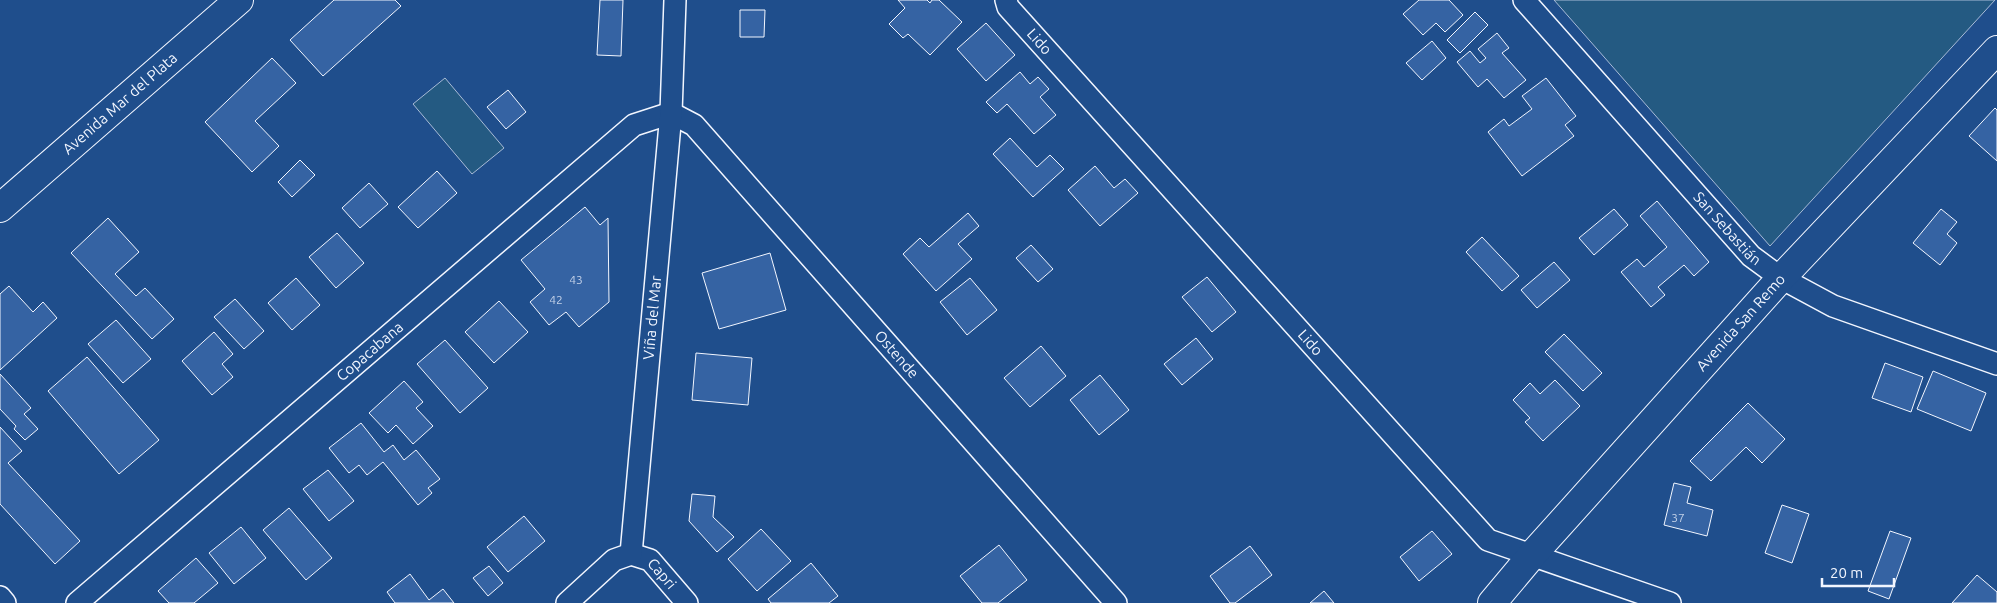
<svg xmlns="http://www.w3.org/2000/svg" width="1997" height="603" font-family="Ubuntu,sans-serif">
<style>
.green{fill:#245a82;stroke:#a8bbd7}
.building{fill:#3563a3;stroke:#f2f6ff}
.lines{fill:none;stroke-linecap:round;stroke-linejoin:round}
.street-casing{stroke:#f2f6ff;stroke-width:24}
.secondary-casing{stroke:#f2f6ff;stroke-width:30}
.street{stroke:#1f4e8c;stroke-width:21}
.secondary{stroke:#1f4e8c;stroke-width:28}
.labels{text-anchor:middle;stroke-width:4;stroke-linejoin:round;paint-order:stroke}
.number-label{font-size:12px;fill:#c3d1e8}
.street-label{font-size:15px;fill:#f2f6ff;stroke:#1f4e8c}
</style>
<rect width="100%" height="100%" fill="#1f4e8c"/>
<g class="green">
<polygon points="1554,0 1995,0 1770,246"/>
<polygon points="445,78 504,148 472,174 413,104"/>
</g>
<g class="building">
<polygon points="334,0 395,0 401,6 323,76 290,40"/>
<polygon points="600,0 623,0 621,56 597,55"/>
<polygon points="898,0 927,0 930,3 932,0 939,0 962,22 930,55 908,34 903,38 889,24 905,8"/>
<polygon points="1419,0 1449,0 1463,15 1445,32 1436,23 1423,35 1403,14"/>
<polygon points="740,10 765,10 764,37 740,37"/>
<polygon points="1475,12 1488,25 1460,53 1447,40"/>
<polygon points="986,23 1015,55 986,81 957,49"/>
<polygon points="1497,33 1509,48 1502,53 1526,80 1504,98 1487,79 1478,87 1457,62 1470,51 1480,63 1486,58 1478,49"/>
<polygon points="1432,41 1446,58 1422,80 1406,63"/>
<polygon points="272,58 296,83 255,121 279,146 252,172 205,122"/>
<polygon points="1020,72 1030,84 1038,77 1049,89 1040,97 1056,115 1034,134 1007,104 997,113 986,102"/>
<polygon points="1546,78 1576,116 1565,125 1574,136 1522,176 1488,132 1504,119 1509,126 1532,109 1522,96"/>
<polygon points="508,90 526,112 506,129 487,107"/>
<polygon points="1995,108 1997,110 1997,161 1969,136"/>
<polygon points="1010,138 1037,167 1050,155 1064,169 1033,197 993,154"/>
<polygon points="300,160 315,175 292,197 278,182"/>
<polygon points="1095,166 1114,188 1125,179 1138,193 1100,226 1068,190"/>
<polygon points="437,171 457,193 418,228 398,207"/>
<polygon points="369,183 388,204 360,228 342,208"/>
<polygon points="1657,201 1709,262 1694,276 1684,265 1658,287 1665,295 1651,307 1621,272 1637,259 1644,267 1667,247 1640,216"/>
<polygon points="585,207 600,225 608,218 609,302 579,327 566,312 549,325 530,302 545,289 521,260"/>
<polygon points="1614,209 1628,225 1594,255 1579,238"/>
<polygon points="1941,209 1957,222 1947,234 1957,243 1940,265 1913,243"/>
<polygon points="968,213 979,226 958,244 972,259 936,291 903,254 920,238 929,247"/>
<polygon points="108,218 139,252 115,274 136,296 145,288 174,319 152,339 71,253"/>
<polygon points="337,233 364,263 336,288 309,257"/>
<polygon points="1482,237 1519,276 1502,291 1466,252"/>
<polygon points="1031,245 1053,269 1038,282 1016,258"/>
<polygon points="770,253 786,310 719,329 702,273"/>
<polygon points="1554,262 1570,280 1537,308 1521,290"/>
<polygon points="1207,277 1236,312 1212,332 1182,297"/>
<polygon points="296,278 320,305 292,330 268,303"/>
<polygon points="970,278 997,310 967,335 940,302"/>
<polygon points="9,286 33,312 43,302 57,318 0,370 0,294"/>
<polygon points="235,299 264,331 244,349 214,317"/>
<polygon points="499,301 528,332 494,363 465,332"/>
<polygon points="116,320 151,359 123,383 88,344"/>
<polygon points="214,332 233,354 222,364 233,377 212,395 182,361"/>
<polygon points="1564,334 1602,373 1583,391 1545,352"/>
<polygon points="1196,338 1213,359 1182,385 1164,364"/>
<polygon points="445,340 488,388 460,413 417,364"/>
<polygon points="1041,346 1066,376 1030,407 1004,378"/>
<polygon points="696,353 752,358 748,405 692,400"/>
<polygon points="87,357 159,440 119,474 48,391"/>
<polygon points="1885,363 1923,377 1911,412 1872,398"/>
<polygon points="1933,371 1986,393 1971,431 1917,409"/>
<polygon points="0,374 31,408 24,414 38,429 25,440 14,429 16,426 0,409"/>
<polygon points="1100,375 1129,410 1099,435 1070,400"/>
<polygon points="1555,380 1580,406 1543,441 1525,422 1530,418 1513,400 1530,383 1540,394"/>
<polygon points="404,381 423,402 416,408 433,426 413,444 396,425 388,433 369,413"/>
<polygon points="1748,403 1785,439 1762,463 1746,447 1711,481 1690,461"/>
<polygon points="361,423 384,452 393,445 404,460 416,450 440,479 428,488 432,493 418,505 383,462 367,475 359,465 349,473 329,448"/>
<polygon points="0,427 22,451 8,463 80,541 55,564 0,504"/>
<polygon points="328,470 354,501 329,521 303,489"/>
<polygon points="1674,483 1691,487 1687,503 1713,510 1707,536 1664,525"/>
<polygon points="692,494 715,496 713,517 734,537 717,552 689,521"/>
<polygon points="1782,505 1809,514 1792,563 1765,553"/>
<polygon points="289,508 332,558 306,580 263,530"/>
<polygon points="524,516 545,541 508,572 487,547"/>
<polygon points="241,527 266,558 234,584 209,553"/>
<polygon points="761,529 791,561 757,591 728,559"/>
<polygon points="1432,531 1452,554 1419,581 1400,557"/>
<polygon points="1890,531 1911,538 1889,599 1868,591"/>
<polygon points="999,545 1027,580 998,603 982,603 960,576"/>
<polygon points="1250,546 1272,575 1235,603 1230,603 1210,576"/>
<polygon points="196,558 218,583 194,603 169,603 158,591"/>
<polygon points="811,563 838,596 829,603 771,603 768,599"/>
<polygon points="489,566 503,583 488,596 473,578"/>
<polygon points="410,574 429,600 443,589 454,603 395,603 387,592"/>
<polygon points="1977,575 1997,592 1997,603 1952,603"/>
<polygon points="1324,591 1334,603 1310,603"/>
</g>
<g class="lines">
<defs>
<g id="street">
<path id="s1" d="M1006 0 1008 7 1488 540 1670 603"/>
<path id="s2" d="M1524 0 1751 256 1781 278 1833 306 1997 364"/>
<path id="s3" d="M631 554 650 560 687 603"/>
<polyline points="0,597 5,603"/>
<path id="s4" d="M77 603 634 125 671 113 694 125 1116 603"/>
<path id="s5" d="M567 603 614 560 631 554 671 113 675 0"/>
</g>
<g id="secondary">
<path id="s6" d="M0 208 239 0"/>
<path id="s7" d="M1492 603 1533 554 1781 278 1997 50"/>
</g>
</defs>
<use href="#street" class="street-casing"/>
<use href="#secondary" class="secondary-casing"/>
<use href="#street" class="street"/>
<use href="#secondary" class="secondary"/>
</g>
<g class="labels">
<g class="number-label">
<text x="576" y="284">43</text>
<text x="556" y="304">42</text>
<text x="1678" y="522">37</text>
</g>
<g class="street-label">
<text dy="5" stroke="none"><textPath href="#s1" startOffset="54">Lido</textPath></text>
<text dy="5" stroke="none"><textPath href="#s6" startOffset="159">Avenida Mar del Plata</textPath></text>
<text dy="5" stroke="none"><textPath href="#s2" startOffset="306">San Sebastián</textPath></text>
<text dy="5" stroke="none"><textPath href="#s5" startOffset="319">Viña del Mar</textPath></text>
<text dy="5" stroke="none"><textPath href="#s7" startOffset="375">Avenida San Remo</textPath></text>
<text dy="5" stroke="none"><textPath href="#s1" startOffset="459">Lido</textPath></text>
<text dy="5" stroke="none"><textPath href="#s4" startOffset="386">Copacabana</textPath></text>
<text dy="5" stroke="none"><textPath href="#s4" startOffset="1105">Ostende</textPath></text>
<text dy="5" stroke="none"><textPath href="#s3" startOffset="38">Capri</textPath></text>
</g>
</g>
<path d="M1822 578v8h72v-8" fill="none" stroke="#f2f6ff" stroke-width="2.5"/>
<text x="1830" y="578" font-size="15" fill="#f2f6ff" stroke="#1f4e8c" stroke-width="4" paint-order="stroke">20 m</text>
</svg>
